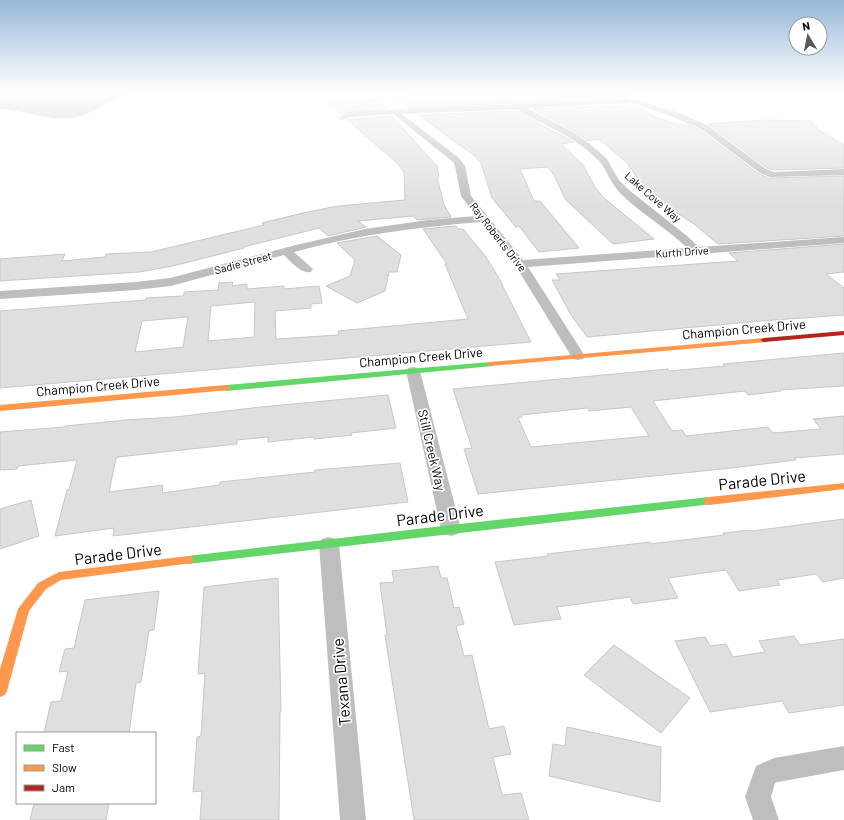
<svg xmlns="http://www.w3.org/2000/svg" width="844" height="820" font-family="Barlow,sans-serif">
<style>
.water{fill:#bfbfbf}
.building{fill:#dfdfdf;stroke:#c7c7c7;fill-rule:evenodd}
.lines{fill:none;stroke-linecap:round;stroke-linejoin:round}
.street{fill:#bebebe;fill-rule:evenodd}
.fast{fill:#63d668;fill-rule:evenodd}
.slow{fill:#ff974d;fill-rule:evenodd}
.jam{fill:#b3261e;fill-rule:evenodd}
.labels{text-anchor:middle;stroke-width:3.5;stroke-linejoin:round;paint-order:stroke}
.far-street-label{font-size:11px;fill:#000;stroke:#fff}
.street-label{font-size:13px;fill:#000;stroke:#fff}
.near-street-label{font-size:16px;fill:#000;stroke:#fff}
</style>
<rect width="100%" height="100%" fill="#fff"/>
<path class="water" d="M0 92H128C113 98 99 109 84 115 57 125 27 110 0 109Z"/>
<g class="building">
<polygon points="510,92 620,92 628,98 408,108 394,97"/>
<polygon points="378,99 386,109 350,112 342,115 329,102"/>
<polygon points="632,105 642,108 653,116 679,125 688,125 700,130 759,174 769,178 844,176 844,236 718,244 694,224 662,203 645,189 627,163 605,144 598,139 588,141 574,131 533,109"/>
<polygon points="517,111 521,114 574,142 561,144 583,165 595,187 604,198 654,239 613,244 565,199 555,177 548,167 520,169 534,201 540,201 579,248 539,252 519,226 516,227 492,198 481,163 475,156 418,115"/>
<polygon points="392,116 437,166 439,177 437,177 444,205 451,217 417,220 413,216 358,221 366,227 328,236 319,228 243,247 244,248 173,266 139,272 0,281 0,259 65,254 62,261 105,257 106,254 151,252 264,225 262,223 303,213 338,206 405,200 404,172 395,161 347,120"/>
<polygon points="764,120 811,121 820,131 844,145 844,168 774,170 767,168 708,124"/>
<path d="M456 226 458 229H463L486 257 503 285H502L531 342 0 388V311L146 300V298L182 296 184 295V292L218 290 219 283 233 282 232 286 247 284V289L284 286V289L319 286 322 303 311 304V308L275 311 276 339 339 335 338 331 468 319 445 264H447L423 229ZM255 302 254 337 208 341 211 306ZM188 317 183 347 135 352 142 321Z"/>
<polygon points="377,236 401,255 397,272 389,272 385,291 357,303 326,286 350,276 355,260 337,243"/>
<polygon points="844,244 844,272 826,274 844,288 844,315 761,321 587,337 571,315 552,280 560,280 556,274 738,261 729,253"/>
<path d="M844 353V386L780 390 781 391 748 395 745 391 653 401 672 431 682 430 686 436 768 427 773 433 821 429 813 419 844 416V454L794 458 796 460 732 468 478 494 464 449 472 448 453 389 668 369 669 371 725 366 723 364ZM631 407 649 436 531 447 518 418 522 417 521 415 588 408 589 411Z"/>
<polygon points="388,395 396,428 351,433 352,435 314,439 314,437 268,442 268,437 237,440 237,444 118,457 116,458 109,492 163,485 162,493 219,485 220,482 315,472 315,470 400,463 408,502 113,536 114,528 55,536 67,490 69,490 77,460 18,466 17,469 0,470 0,432 64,427 65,426 126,420 175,417 261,407"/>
<polygon points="31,500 39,536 0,549 0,509"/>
<polygon points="844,519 844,578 823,582 816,574 777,580 780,585 739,591 726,570 668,578 678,598 633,604 630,597 557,607 561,619 514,625 495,562 548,556 547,554 650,542 650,544 724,535 723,533 751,530 752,531"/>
<polygon points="438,566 441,578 447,578 454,608 459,607 464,624 456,626 464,656 472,655 489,729 504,726 511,754 493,757 502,795 521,793 529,820 414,820 385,635 387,635 380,583 394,582 392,571"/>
<polygon points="278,578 281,712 280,712 279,820 200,820 202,791 193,792 197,737 201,736 205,673 198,674 204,587"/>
<polygon points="159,591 154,630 149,631 141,682 136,683 129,733 44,733 51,702 61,701 68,671 59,672 65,649 74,648 85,600"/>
<polygon points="794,636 800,645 844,639 844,705 789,713 782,701 710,712 675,641 705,637 710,646 726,644 733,657 765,652 759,641"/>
<polygon points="614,645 690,698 661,733 584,675"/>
<polygon points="567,727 661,747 660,802 549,776 553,744 565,746"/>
<polygon points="34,803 109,803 106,820 30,820"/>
</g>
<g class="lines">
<g class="street">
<path d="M633 99 679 113 707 125 766 169 774 172 844 169V175L770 177 760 173 701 129 673 117 632 103 527 108 573 132 590 144 607 159 619 180 629 190 687 236 699 247 844 237V243L528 267 585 356 583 359 578 360 573 359 515 265 481 222C418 227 356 235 294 252L313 269 311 272C301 274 291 262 284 255L171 286 136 290 0 299V291L136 282 170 278 296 245 365 229 428 220 476 216 461 196 455 166 453 162 393 114 351 117 342 120 338 118 350 113 368 111ZM518 109 522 113C549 127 578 139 599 161 607 170 610 183 621 194 641 214 667 228 687 248L523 260 471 196 465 166 459 158 402 114Z"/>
<polygon points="413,367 418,368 420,371 461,529 458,534 451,536 444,534 441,529 406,371 408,368"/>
<polygon points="329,537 336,539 339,544 366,820 340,820 319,544 322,539"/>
<polygon points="844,746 844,770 778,782 775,783 771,797 779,820 753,820 745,797 756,766 774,758"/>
</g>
<g class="fast">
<polygon points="490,362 493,362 494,364 493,366 226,391 222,388 226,385"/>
<polygon points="709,497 713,498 714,501 713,504 188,564 184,563 182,560 184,557 188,556 451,525"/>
</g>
<g class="slow">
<polygon points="764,338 767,338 768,340 767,342 490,366 486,364 490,362"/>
<polygon points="226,385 229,386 230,388 229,390 0,411 0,405"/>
<polygon points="844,483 844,489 709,505 705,504 704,501 705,498 709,497"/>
<polygon points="188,556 192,557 194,560 192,563 61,580 46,589 29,611 7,691 5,695 0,697 0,669 18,609 38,583 59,572"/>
</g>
<polygon class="jam" points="844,331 844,335 764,342 760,340 764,338"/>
</g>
<linearGradient id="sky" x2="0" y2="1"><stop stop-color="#97b8d8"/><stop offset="0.44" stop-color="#fff"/><stop offset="1" stop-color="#fff" stop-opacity="0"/></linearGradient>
<rect width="844" height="207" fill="url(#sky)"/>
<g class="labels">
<g class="far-street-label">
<text transform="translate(653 197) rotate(41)" y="4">Lake Cove Way</text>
<text transform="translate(498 237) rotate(52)" y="4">Ray Roberts Drive</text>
<text transform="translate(682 252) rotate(-4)" y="4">Kurth Drive</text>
<text transform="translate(243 263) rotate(-15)" y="4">Sadie Street</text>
</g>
<g class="street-label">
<text transform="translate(744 329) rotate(-5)" y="5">Champion Creek Drive</text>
<text transform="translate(421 357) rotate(-5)" y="5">Champion Creek Drive</text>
<text transform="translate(98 386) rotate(-5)" y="5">Champion Creek Drive</text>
<text transform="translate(432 450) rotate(77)" y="5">Still Creek Way</text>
</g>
<g class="near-street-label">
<text transform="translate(762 480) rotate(-6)" y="6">Parade Drive</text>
<text transform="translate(440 515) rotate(-7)" y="6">Parade Drive</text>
<text transform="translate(118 554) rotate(-7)" y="6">Parade Drive</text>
<text transform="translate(341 682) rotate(-95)" y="6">Texana Drive</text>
</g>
</g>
<rect x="16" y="732" width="140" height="72" fill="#ffffff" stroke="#999999"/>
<rect x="24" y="745" width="20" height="6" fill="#63d668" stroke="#999999"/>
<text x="52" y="752" font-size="12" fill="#000000">Fast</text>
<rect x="24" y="765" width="20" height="6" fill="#ff974d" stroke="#999999"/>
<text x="52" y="772" font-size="12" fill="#000000">Slow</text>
<rect x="24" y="785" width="20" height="6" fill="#b3261e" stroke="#999999"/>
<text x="52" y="792" font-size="12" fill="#000000">Jam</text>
<g transform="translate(808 36) rotate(350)"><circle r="19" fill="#ffffff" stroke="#999999"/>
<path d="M0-3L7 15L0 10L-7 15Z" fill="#595959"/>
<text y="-6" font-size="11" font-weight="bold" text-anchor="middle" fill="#000000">N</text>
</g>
</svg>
